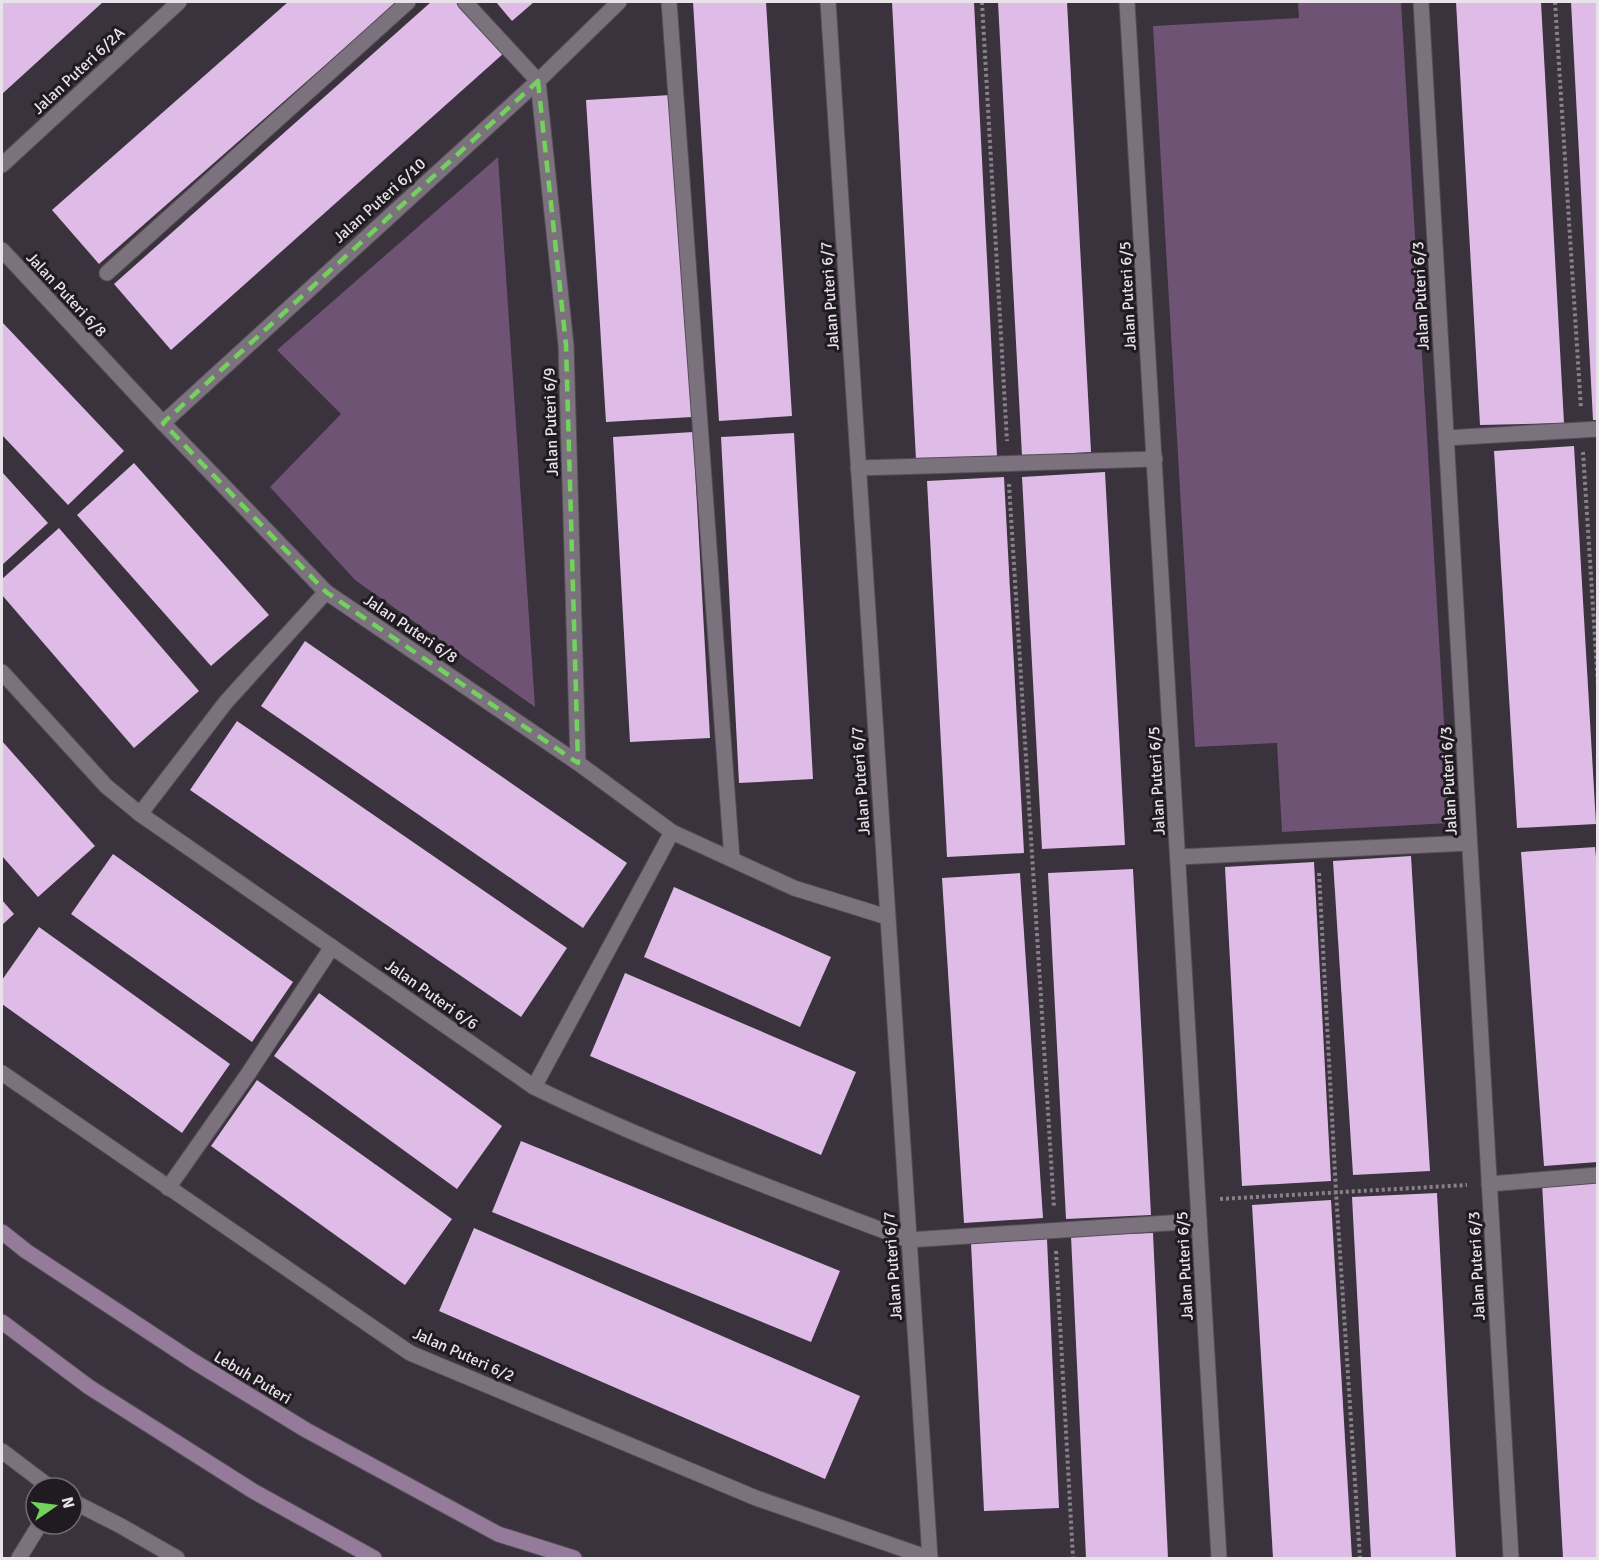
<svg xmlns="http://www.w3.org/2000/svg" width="1599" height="1560" font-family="Signika,sans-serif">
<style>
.green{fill:#6e5375}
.building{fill:#dfbbe7}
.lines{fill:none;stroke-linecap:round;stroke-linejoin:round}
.service-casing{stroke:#554e56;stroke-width:17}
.minor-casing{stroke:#554e56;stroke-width:17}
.secondary-casing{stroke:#554e56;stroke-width:17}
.path{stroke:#88818a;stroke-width:4;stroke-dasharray:3 3;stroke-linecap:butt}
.service{stroke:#7c727e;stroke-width:15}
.minor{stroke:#7c727e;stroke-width:15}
.secondary{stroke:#947b99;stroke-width:15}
.marked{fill:none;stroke:#73d25d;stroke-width:4.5;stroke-dasharray:12 8;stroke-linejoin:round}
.labels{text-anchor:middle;stroke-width:6;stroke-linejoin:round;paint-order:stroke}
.street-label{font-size:16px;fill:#e8e2e9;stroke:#1f1b20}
</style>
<rect width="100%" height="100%" fill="#3a323c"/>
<g class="green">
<polygon points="1298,2 1401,2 1450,823 1282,832 1277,743 1195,747 1153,26 1299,18"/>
<polygon points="498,157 535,707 355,580 270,487 341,414 277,350"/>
</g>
<g class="building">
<polygon points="2,2 103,2 2,94"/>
<polygon points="288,2 397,2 99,264 52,210"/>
<polygon points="431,2 459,2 504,53 171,350 114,284"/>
<polygon points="496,2 534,2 512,21"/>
<polygon points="693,2 766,2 792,416 719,421"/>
<polygon points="892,2 974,2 997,456 916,460"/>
<polygon points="998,2 1067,2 1091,452 1022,456"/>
<polygon points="1456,2 1541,2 1564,423 1480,425"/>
<polygon points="1571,2 1598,2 1598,420 1593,420"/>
<polygon points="671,95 692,417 606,422 586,100"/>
<polygon points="2,322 124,451 68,505 2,435"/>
<polygon points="693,432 710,738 630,742 613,437"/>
<polygon points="794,433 813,779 739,783 721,437"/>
<polygon points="1574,446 1596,824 1517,828 1494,451"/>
<polygon points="134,463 269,615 211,666 77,515"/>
<polygon points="2,472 48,523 2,565"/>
<polygon points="1105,472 1125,845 1042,849 1022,477"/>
<polygon points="1004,477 1024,853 947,857 927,481"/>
<polygon points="59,528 199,691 134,748 2,595 2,579"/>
<polygon points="305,641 627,863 583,928 261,706"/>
<polygon points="237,721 567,948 521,1017 190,790"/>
<polygon points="2,741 95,846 38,897 2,856"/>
<polygon points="1595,847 1598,879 1598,1162 1544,1166 1521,852"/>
<polygon points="113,854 293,982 252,1042 71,914"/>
<polygon points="1411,856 1430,1171 1353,1175 1333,861"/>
<polygon points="1314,862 1331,1181 1242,1186 1225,867"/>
<polygon points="1133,869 1151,1215 1066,1219 1048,873"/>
<polygon points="1020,873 1043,1218 964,1223 942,878"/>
<polygon points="674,887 831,957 800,1027 644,957"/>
<polygon points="2,900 14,914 2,925"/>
<polygon points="39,927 230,1064 182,1133 2,1004 2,980"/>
<polygon points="625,973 856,1072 821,1155 590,1056"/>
<polygon points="319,993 502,1126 457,1189 274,1056"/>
<polygon points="257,1080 452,1219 405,1285 211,1146"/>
<polygon points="521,1141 840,1271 811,1342 492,1212"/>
<polygon points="1598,1180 1598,1558 1563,1558 1542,1183"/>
<polygon points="1437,1193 1456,1558 1371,1558 1352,1197"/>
<polygon points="1331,1200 1352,1558 1273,1558 1252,1205"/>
<polygon points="474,1228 860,1396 825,1479 439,1311"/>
<polygon points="1153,1233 1168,1558 1086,1558 1071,1236"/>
<polygon points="1047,1239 1059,1508 984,1511 971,1243"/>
</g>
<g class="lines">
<defs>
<g id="service">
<polyline points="465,2 538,81"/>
<polyline points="669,2 732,859"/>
<polyline points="107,273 408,2"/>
<polyline points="1446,438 1598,429"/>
<polyline points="858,468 1155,459"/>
<polyline points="140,814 226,702 326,592"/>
<polyline points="1178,857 1469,843"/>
<polyline points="534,1087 672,832"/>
<polyline points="1489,1184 1598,1175"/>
<polyline points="168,1188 248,1074 332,947"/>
<polyline points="908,1240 1199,1221"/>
<polyline points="19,1558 40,1524"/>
</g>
<g id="minor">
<polyline points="828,2 930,1558"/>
<polyline points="1127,2 1219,1558"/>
<polyline points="1421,2 1511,1558"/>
<polyline points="538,81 566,345 578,763"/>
<polyline points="2,165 179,2"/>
<polyline points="2,250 163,423 326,592 578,763 672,832 794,888 887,917"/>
<polyline points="163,423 538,81 619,2"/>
<path d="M2 672 106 786 140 814 534 1087C655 1146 782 1192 908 1240"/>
<polyline points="2,1073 410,1353 756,1498 929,1558"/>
<polyline points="2,1451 51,1488"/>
<polyline points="72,1501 121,1526 177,1558"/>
</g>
<g id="secondary">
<polyline points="2,1232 26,1251 193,1361 306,1430 498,1534 574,1558"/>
<polyline points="2,1322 89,1387 253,1491 374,1558"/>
</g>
</defs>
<use href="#service" class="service-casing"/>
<use href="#minor" class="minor-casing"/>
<use href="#secondary" class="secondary-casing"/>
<g class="path">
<polyline points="982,2 1007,441"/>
<polyline points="1555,2 1581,409"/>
<polyline points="1583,452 1598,685"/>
<polyline points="1009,484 1054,1208"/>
<polyline points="1319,873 1336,1192 1360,1558"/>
<polyline points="1220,1199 1467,1185"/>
<polyline points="1056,1251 1073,1558"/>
</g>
<use href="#service" class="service"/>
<use href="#minor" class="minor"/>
<use href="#secondary" class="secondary"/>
</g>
<path class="marked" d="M538 81 566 345 578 763 326 592 163 423Z"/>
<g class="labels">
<g class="street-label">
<text transform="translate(78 70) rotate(-43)" y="6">Jalan Puteri 6/2A</text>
<text transform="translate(379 200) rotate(-42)" y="6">Jalan Puteri 6/10</text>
<text transform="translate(67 294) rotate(47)" y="6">Jalan Puteri 6/8</text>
<text transform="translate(829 296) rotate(-94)" y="6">Jalan Puteri 6/7</text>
<text transform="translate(1127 296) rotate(-93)" y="6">Jalan Puteri 6/5</text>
<text transform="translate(1420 296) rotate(-93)" y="6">Jalan Puteri 6/3</text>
<text transform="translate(550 422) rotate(-92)" y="6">Jalan Puteri 6/9</text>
<text transform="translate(411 628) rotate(34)" y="6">Jalan Puteri 6/8</text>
<text transform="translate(860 781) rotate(-94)" y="6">Jalan Puteri 6/7</text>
<text transform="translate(1156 781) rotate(-93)" y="6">Jalan Puteri 6/5</text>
<text transform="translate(1448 781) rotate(-93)" y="6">Jalan Puteri 6/3</text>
<text transform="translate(432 994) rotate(35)" y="6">Jalan Puteri 6/6</text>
<text transform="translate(892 1266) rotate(-94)" y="6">Jalan Puteri 6/7</text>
<text transform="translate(1184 1266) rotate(-93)" y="6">Jalan Puteri 6/5</text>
<text transform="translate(1476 1266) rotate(-93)" y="6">Jalan Puteri 6/3</text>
<text transform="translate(464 1354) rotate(24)" y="6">Jalan Puteri 6/2</text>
<text transform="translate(253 1377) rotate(31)" y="6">Lebuh Puteri</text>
</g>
</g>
<rect width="1599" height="1560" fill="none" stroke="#e8e2e9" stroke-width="6"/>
<g transform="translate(54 1506) rotate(76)"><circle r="28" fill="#1f1b20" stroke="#6f6b70" stroke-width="1.5"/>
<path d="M0-4.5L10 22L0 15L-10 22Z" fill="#73d25d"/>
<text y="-9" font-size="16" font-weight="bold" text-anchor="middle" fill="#e8e2e9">N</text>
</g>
</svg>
